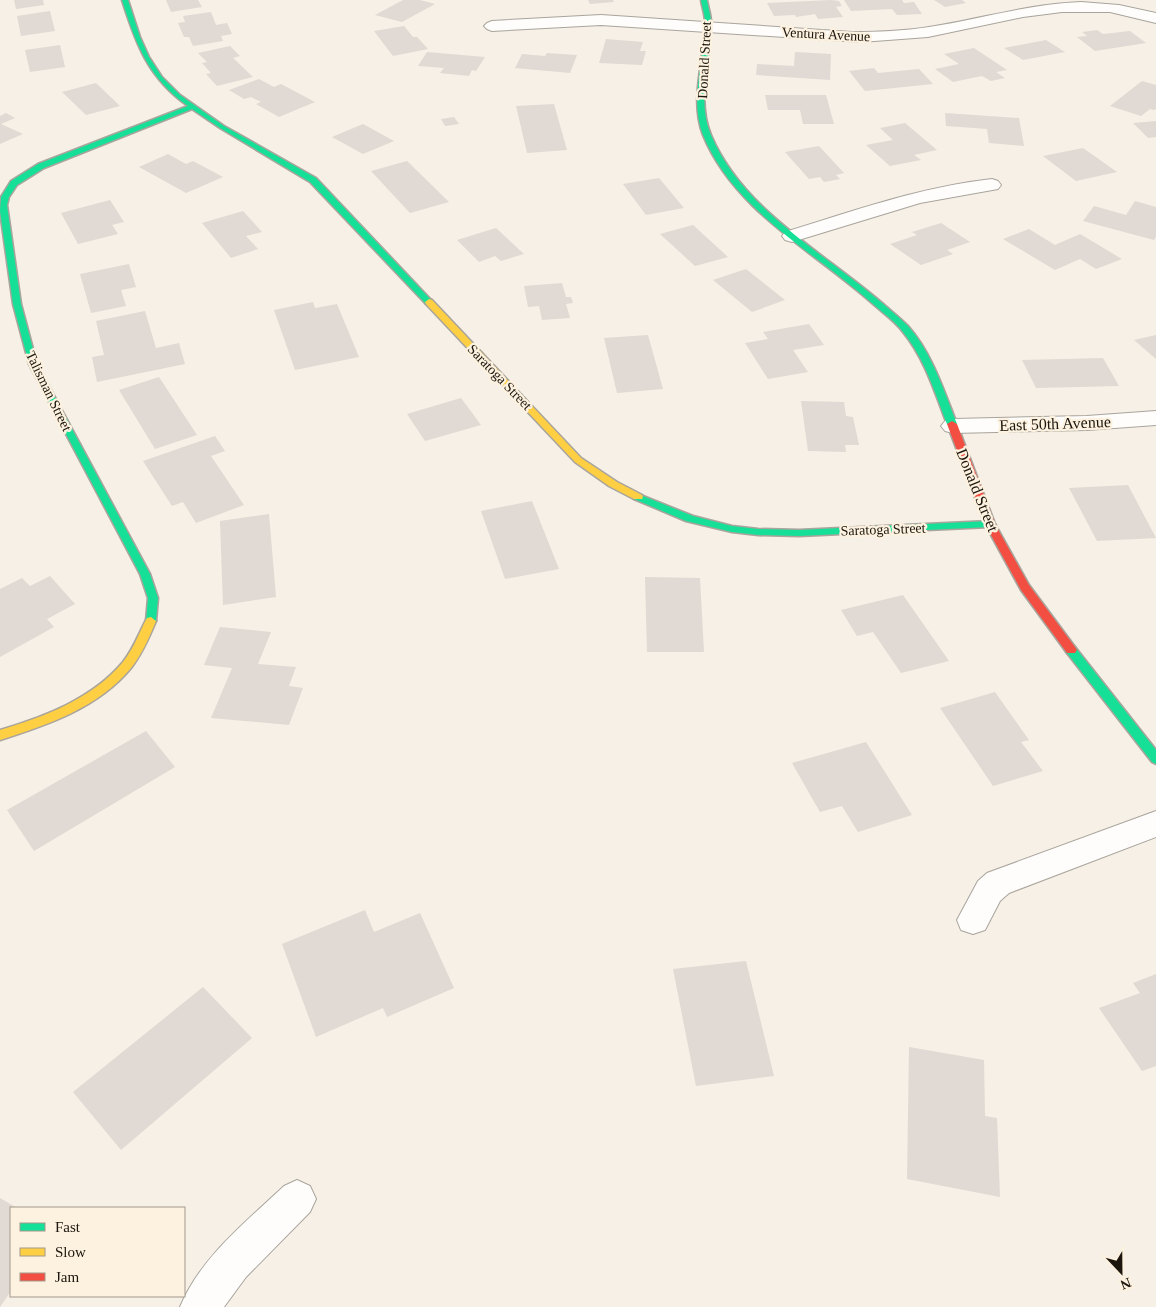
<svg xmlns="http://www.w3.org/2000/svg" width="1156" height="1307" font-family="Georgia,serif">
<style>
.building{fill:#e1d9d3}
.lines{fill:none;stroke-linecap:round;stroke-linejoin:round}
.street-casing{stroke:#a9a49c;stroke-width:2}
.fast-casing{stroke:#a9a49c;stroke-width:3}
.slow-casing{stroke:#a9a49c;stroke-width:3}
.jam-casing{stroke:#a9a49c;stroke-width:3}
.street{fill:#fefdfb;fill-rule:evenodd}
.fast{fill:#16e098;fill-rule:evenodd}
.slow{fill:#ffcf43;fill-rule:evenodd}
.jam{fill:#f24e42;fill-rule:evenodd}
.labels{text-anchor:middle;stroke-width:4.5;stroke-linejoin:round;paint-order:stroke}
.far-street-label{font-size:14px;fill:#1c160e;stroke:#fdf1df}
.street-label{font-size:16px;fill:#1c160e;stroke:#fdf1df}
</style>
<rect width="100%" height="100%" fill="#f6f0e6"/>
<g class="building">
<polygon points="14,0 43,0 44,5 16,9"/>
<polygon points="166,0 198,0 202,7 171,12"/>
<polygon points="403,0 420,0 435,4 402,22 375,15"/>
<polygon points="588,0 613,0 614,2 590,4"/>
<polygon points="831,0 839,1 842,6 836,7 843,17 818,19 815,14 796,17 795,15 774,16 767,3"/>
<polygon points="844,0 902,0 904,3 914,2 922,14 897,15 892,9 851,11"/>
<polygon points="934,0 962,0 966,3 945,7"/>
<polygon points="50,11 55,31 21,36 17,16"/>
<polygon points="211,12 216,25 227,23 232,34 221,36 223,41 193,46 189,37 184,37 178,23 185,22 183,16"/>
<polygon points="404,26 413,37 417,37 428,49 393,56 374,31"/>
<polygon points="1097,30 1103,34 1130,31 1146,43 1095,51 1077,37 1087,36 1082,32"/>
<polygon points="606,39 643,42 640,51 646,51 642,65 599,63"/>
<polygon points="1046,40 1065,52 1023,60 1004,48"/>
<polygon points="60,45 65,67 30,72 25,50"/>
<polygon points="230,46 240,56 233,58 253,77 217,86 206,74 211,73 202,63 207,62 198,53"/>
<polygon points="974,48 1007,70 996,72 1005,78 991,81 982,76 953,82 935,69 959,64 944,54"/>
<polygon points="427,52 485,57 476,71 472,70 469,76 440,73 444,68 418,66"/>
<polygon points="795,52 831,54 830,80 756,75 757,64 794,66"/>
<polygon points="547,53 577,55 570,73 515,68 522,54 545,56"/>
<polygon points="874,68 878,73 919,69 933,84 865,91 849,71"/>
<polygon points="259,79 274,87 281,84 315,102 279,117 256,104 261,102 251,97 244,99 229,90"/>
<polygon points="1142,81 1156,85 1156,109 1154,110 1150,109 1141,116 1110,106"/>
<polygon points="96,83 120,106 86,115 62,92"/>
<polygon points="765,95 826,95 834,124 803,124 800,110 768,110"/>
<polygon points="554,104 567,150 527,153 516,106"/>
<polygon points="6,113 15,118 1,124 23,134 0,144 0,116"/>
<polygon points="945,113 1019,118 1024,146 989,143 987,129 946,126"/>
<polygon points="454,117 459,124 445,126 441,119"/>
<polygon points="1156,121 1156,137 1148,138 1133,123"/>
<polygon points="905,123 937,150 914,155 921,160 890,166 866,145 893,140 880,128"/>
<polygon points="363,124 394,141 363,154 332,137"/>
<polygon points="819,146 844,173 836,175 840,179 824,182 820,177 809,179 785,152"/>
<polygon points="1083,148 1117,172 1076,181 1043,156"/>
<polygon points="168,154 186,164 193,161 223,177 186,193 139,167"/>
<polygon points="407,161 449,202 410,213 371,171"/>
<polygon points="659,178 684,208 646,215 623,184"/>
<polygon points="110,200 124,222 112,225 118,234 78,244 61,213"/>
<polygon points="1135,201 1156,207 1156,237 1154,240 1083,221 1094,206 1126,215"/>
<polygon points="243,211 262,232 246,236 258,249 231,258 202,223"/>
<polygon points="941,223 970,242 947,250 953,254 921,265 890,244 917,235 912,232"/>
<polygon points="693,225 728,257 695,266 660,234"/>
<polygon points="496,228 524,254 501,261 495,256 479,262 457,240"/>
<polygon points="1029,229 1055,245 1080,234 1122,259 1096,269 1080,259 1055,270 1003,239"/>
<polygon points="129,264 136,287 121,290 126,306 91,313 80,274"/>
<polygon points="746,269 785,300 752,312 713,280"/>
<polygon points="562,283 566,297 571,297 573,303 566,304 570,318 542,320 539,306 528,307 524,286"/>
<polygon points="313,302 315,308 337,304 359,357 295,370 274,310"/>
<polygon points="145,311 156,348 179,343 185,364 97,382 92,357 104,355 96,321"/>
<polygon points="809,324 824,345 793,350 808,372 768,379 745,343 768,339 763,332"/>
<polygon points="648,335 663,389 617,393 604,338"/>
<polygon points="1156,335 1156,359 1134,340"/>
<polygon points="1103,358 1119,386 1036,388 1022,360"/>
<polygon points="159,377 197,435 155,449 119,390"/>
<polygon points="461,398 481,425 425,441 407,414"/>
<polygon points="801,401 844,402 846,416 853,417 859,445 845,445 846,452 808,451"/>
<polygon points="215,436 225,451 211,456 244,505 196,523 183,502 172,506 143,461"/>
<polygon points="1128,485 1156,538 1097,541 1069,488"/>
<polygon points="532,501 559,569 505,579 481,511"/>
<polygon points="269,514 276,597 223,605 220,521"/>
<polygon points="50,576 75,604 47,619 54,627 0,657 0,589 22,578 30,586"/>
<polygon points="645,577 700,578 704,652 647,652"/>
<polygon points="903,595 949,661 901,673 873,632 857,636 841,610"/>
<polygon points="220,627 271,632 258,664 296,667 289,686 303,688 289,725 211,718 232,668 204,665"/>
<polygon points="995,692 1029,740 1021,742 1043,771 993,786 940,708"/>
<polygon points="146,731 175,767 34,851 7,810"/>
<polygon points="866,742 912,815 858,832 842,806 820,812 792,763"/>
<polygon points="365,910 374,932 420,913 454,988 387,1017 383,1008 316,1037 282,944"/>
<polygon points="746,961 774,1076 696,1086 673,969"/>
<polygon points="1156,974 1156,1066 1142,1071 1099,1008 1140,993 1133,983"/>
<polygon points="203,987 252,1038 121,1150 73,1092"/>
<polygon points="909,1047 984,1060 985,1116 997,1118 1000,1197 907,1179"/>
<polygon points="0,1198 17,1208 11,1208 11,1291 0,1307"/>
</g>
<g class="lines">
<defs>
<g id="street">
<path d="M1081 2 1119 5 1156 13V23L1110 12H1062L1023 17 928 37 861 42 601 25 492 31 487 29 484 26 487 23 492 21 601 15 852 32C878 32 904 31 929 27 980 19 1029 4 1081 2Z"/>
<path d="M992 179 998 181 1001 185 998 189 920 203 792 242 785 240 782 236 785 232C854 211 920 187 992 179Z"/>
<polygon points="1156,411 1156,425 1087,430 953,433 945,431 941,426 945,421 953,419 1087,416"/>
<polygon points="1156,811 1156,837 1009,893 1000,901 985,930 973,934 961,930 957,920 978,881 987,873"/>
<path d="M297 1180 310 1186 316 1199 310 1212 246 1277 224 1307H180C200 1258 246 1222 284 1186Z"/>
</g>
<g id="fast">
<path d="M122 0H128L140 37 149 57 162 77 180 95 224 126 316 178 433 302 432 304H426L310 182 220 128 192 109 44 168 17 185 9 197 7 205 21 304 37 364 150 574 158 598 156 621 151 625 146 621 148 598 140 574 29 364 13 304 0 211 1 197 11 181 38 164 188 106C148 78 136 44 122 0Z"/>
<path d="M701 0H707C708 7 711 15 711 22 711 59 696 100 711 135 742 209 824 253 882 303 891 311 900 318 908 326 932 353 944 391 957 424L955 426 952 427 947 424C935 393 925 359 903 332 895 321 883 313 873 304 815 252 734 211 703 135 689 99 705 59 705 22 705 15 702 7 701 0Z"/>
<polygon points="638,494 693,516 732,526 758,529 799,530 990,521 995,524 990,527 799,536 758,535 732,532 686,521 634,499 633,497"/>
<polygon points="1071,646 1075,647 1156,750 1156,764 1152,762 1067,653 1065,650"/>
</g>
<g id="slow">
<polygon points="429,299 432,300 581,458 617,482 642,495 643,497 642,499 634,499 609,486 575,462 426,304 425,302"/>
<path d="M151 617 156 621C149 638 142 654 131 668 98 708 47 725 0 740V730C44 717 92 699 123 662 134 648 139 633 147 618Z"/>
</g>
<polygon id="jam" points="952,421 957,424 995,524 1029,585 1075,647 1077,650 1075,653 1067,653 1021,590 985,524 947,424"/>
</defs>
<use href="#street" class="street-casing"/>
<use href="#fast" class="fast-casing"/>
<use href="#slow" class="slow-casing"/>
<use href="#jam" class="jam-casing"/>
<use href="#street" class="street"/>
<use href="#fast" class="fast"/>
<use href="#slow" class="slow"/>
<use href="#jam" class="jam"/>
</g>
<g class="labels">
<g class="far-street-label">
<text transform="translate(826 34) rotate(3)" y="5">Ventura Avenue</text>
<text transform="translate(704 60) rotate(-87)" y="5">Donald Street</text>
<text transform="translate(500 377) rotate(46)" y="5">Saratoga Street</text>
<text transform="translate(49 391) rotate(64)" y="5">Talisman Street</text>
<text transform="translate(883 529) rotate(-2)" y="5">Saratoga Street</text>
</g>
<g class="street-label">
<text transform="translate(1055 423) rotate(-2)" y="6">East 50th Avenue</text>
<text transform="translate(978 490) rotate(68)" y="6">Donald Street</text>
</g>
</g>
<rect x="10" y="1207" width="175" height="90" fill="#fdf1df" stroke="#a3998b"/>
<rect x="20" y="1223" width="25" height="8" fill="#16e098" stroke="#a3998b"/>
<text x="55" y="1232" font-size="15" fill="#1c160e">Fast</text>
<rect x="20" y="1248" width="25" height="8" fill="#ffcf43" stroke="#a3998b"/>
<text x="55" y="1257" font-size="15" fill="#1c160e">Slow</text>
<rect x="20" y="1273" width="25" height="8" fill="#f24e42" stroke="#a3998b"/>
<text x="55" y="1282" font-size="15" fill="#1c160e">Jam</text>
<g transform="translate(1121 1272) rotate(158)" stroke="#fdf1df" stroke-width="4" paint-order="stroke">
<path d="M0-4L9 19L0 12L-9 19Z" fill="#1c160e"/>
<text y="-8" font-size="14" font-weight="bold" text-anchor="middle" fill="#1c160e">N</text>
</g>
</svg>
